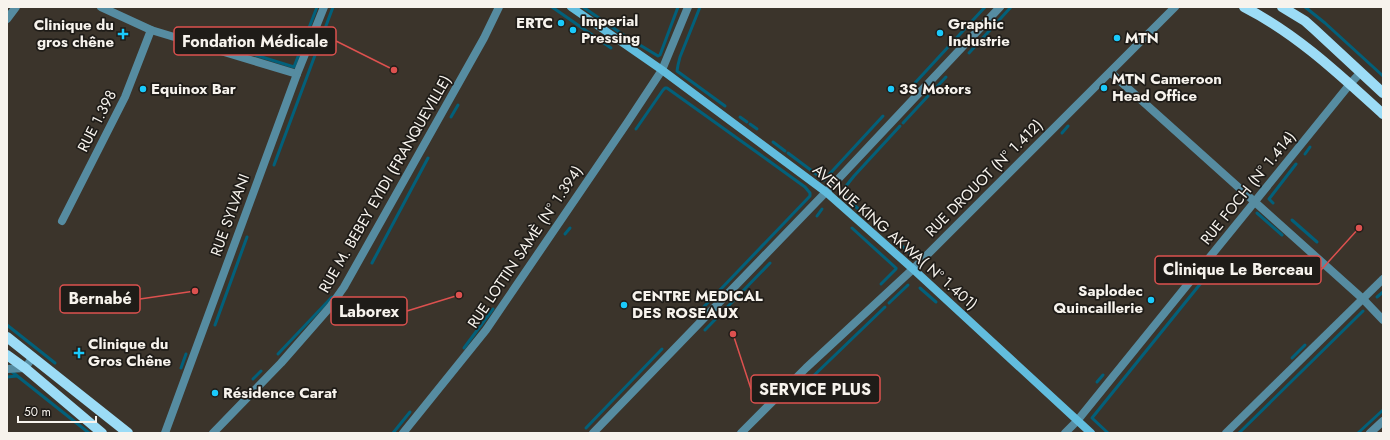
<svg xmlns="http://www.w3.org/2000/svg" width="1390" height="440" font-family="Jost,sans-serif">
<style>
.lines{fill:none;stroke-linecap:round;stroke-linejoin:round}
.stream{stroke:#02607a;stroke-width:3}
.street{stroke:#568ca1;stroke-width:8}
.secondary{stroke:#62bdde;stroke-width:8}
.primary{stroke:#9cdcf6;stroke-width:10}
.poi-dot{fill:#1acafc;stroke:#1f1c18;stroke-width:1.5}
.labels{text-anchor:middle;stroke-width:3.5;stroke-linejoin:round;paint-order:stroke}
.poi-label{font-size:15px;font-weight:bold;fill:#f7f3ed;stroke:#1f1c18;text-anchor:start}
.street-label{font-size:15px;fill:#f7f3ed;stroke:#1f1c18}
.leader{fill:none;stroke:#dd514f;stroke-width:1.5}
.callout-dot{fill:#dd514f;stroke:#1f1c18;stroke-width:1.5}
.callout{fill:#1f1c18;stroke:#dd514f;stroke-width:1.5}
.callout-label{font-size:16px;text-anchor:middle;font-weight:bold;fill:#f7f3ed}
</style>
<rect width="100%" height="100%" fill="#3b342b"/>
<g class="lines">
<g class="stream">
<polyline points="552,7 611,48"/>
<polyline points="583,7 625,36 658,56 660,55 678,7"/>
<polyline points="700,7 680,57 678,65 677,71 725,106"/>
<polyline points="1305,7 1325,23 1383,76"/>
<polyline points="181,32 294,67 317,7"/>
<polyline points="969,53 1011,7"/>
<polyline points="914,84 985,7"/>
<polyline points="931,93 946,77"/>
<polyline points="451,117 458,105"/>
<polyline points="740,117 747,122"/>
<polyline points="903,123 928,96"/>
<polyline points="750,124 757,129"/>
<polyline points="636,129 663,90 665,88 667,88 769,161 805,187 810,193 810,196 696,315"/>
<polyline points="1062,133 1068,126"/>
<polyline points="773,142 785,151"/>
<polyline points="788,153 824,180 883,116"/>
<polyline points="1305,154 1310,147"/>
<polyline points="274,165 333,7"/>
<polyline points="1273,203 1269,199 1296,164"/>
<polyline points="862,212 842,195 842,191 854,176 900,126"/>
<polyline points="1257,213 1282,235"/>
<polyline points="817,216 822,209"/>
<polyline points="1292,220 1317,242"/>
<polyline points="852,228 896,268"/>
<polyline points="565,234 570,228"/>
<polyline points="901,245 912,255 913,253"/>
<polyline points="372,263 428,158"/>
<polyline points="881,284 896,269"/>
<polyline points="920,288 936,302"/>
<polyline points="1377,297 1383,292"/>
<polyline points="889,303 908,285"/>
<polyline points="7,325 55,363"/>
<polyline points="215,325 247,237"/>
<polyline points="705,330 770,263"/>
<polyline points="464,348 493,309"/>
<polyline points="278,354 332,297"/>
<polyline points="1292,358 1305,345"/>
<polyline points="181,368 186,354"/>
<polyline points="11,371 89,433"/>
<polyline points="7,377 17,376"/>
<polyline points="253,379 261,371"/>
<polyline points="1097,382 1103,375"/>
<polyline points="805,384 885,307"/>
<polyline points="586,428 662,349"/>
<polyline points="393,433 410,412"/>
<polyline points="1108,433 1092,418 1205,278"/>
<polyline points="1239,433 1363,311"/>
<polyline points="1358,433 1383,410"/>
</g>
<g class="street">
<polyline points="101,7 151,30 297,74"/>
<polyline points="7,19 16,7"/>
<polyline points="1111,73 1363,299 1383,320"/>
<polyline points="62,221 125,97 151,30"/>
<polyline points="7,369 25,368 33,357"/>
<polyline points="165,433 297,74 324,7"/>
<polyline points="213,433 281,363 330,307 344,287 484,38 499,7"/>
<polyline points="403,433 486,330 627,123 662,70 688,7"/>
<polyline points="593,433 826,192 1000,7"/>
<polyline points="741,433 806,368 913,269 1175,7"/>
<polyline points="1065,433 1077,421 1350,84 1361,72"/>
<polyline points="1226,433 1383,279"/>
<polyline points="1370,433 1383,421"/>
</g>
<polyline class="secondary" points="571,7 662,70 826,192 913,269 1091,433"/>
<g class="primary">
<path d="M1244 7C1297 34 1340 75 1383 114"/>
<polyline points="1282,7 1305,21 1314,29 1383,93"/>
<polyline points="7,337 128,433"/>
<polyline points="7,355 25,368 102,433"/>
</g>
</g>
<g class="poi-dot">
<circle cx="561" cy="23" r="4"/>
<circle cx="573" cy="30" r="4"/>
<circle cx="940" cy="33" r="4"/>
<path d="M121 28h4v4h4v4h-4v4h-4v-4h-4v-4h4z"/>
<circle cx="1117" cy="38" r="4"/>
<circle cx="1104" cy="88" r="4"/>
<circle cx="143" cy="89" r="4"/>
<circle cx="891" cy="89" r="4"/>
<circle cx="1151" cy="300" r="4"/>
<circle cx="624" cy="305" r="4"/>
<path d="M77 347h4v4h4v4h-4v4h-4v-4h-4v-4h4z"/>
<circle cx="215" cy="393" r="4"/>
</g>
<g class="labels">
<g class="poi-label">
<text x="581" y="26">Imperial<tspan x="581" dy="17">Pressing</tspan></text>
<text x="553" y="28" text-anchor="end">ERTC</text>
<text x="948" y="29">Graphic<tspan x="948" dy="17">Industrie</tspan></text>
<text x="114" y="30" text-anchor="end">Clinique du<tspan x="114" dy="17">gros chêne</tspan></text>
<text x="1125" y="43">MTN</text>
<text x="1112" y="84">MTN Cameroon<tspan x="1112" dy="17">Head Office</tspan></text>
<text x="151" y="94">Equinox Bar</text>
<text x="899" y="94">3S Motors</text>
<text x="1143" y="296" text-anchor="end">Saplodec<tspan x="1143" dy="17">Quincaillerie</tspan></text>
<text x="632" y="301">CENTRE MEDICAL<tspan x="632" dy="17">DES ROSEAUX</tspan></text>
<text x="88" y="349">Clinique du<tspan x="88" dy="17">Gros Chêne</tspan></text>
<text x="223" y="398">Résidence Carat</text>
</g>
<g class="street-label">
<text transform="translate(97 121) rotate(-63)" y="5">RUE 1.398</text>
<text transform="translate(984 178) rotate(-45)" y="5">RUE DROUOT (N° 1.412)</text>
<text transform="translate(385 184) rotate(-60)" y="5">RUE M. BEBEY EYIDI (FRANQUEVILLE)</text>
<text transform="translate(1248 188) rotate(-51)" y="5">RUE FOCH (N° 1.414)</text>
<text transform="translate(230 215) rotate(-70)" y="5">RUE SYLVANI</text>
<text transform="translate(895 237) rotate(41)" y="5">AVENUE KING AKWA( N° 1.401)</text>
<text transform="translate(525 247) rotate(-56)" y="5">RUE LOTTIN SAMÈ (N° 1.394)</text>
</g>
</g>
<path class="leader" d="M394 70L336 41M1359 228L1321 270M195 291L140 299M459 295L407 311M733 334L751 389"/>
<g class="callout-dot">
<circle cx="394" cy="70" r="4"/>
<circle cx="1359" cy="228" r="4"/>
<circle cx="195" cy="291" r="4"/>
<circle cx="459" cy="295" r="4"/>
<circle cx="733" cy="334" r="4"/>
</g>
<g class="callout">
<rect x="174" y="27" width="162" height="28" rx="4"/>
<rect x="1155" y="256" width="166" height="28" rx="4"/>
<rect x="60" y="285" width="80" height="28" rx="4"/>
<rect x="331" y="297" width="76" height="28" rx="4"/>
<rect x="751" y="375" width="129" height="28" rx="4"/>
</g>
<g class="callout-label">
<text x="255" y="47">Fondation Médicale</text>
<text x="1238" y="275">Clinique Le Berceau</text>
<text x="100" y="304">Bernabé</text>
<text x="369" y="317">Laborex</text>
<text x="815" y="395">SERVICE PLUS</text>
</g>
<rect width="1390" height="440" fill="none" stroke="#f7f3ed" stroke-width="16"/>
<path d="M18 416v6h78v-6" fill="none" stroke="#f7f3ed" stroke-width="2"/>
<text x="24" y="416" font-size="12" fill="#f7f3ed" stroke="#1f1c18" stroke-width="3" paint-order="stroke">50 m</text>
</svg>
